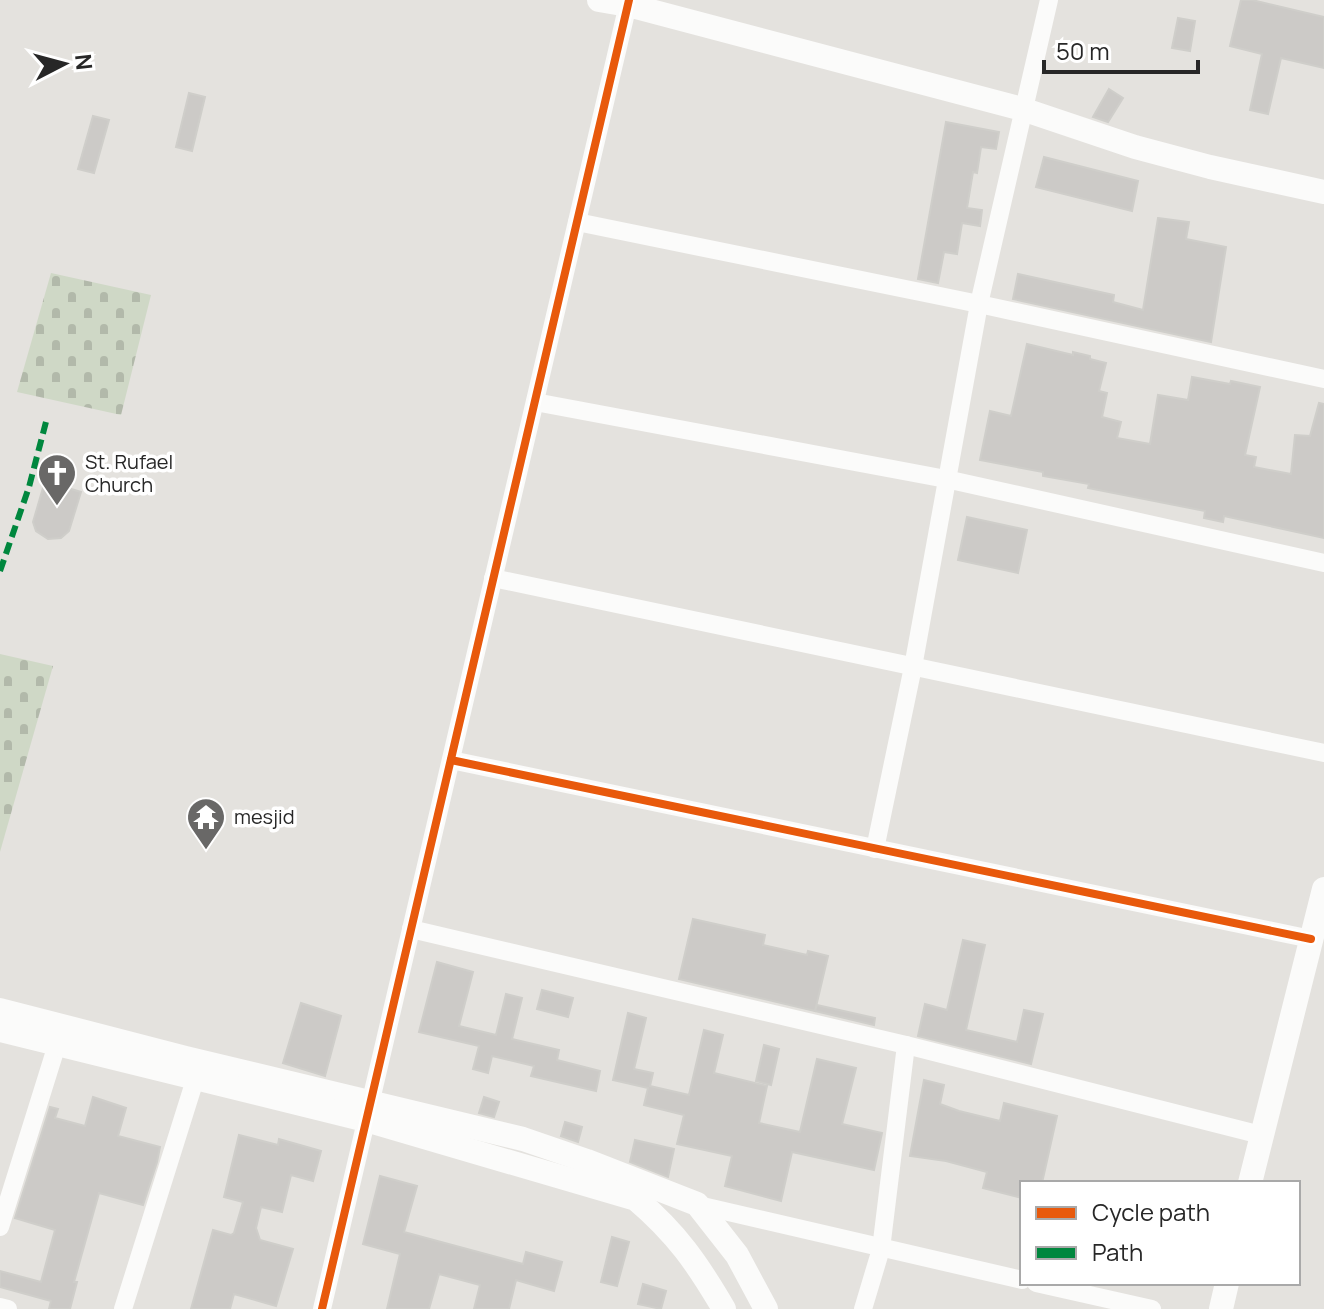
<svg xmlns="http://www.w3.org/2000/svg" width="1324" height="1309" font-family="Manrope,sans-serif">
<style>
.cemetery{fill:url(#cemetery-stones)}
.building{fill:#cccac7;stroke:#cfceca;stroke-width:2}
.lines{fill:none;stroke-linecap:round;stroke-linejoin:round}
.street{stroke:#fbfbfa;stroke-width:18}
.secondary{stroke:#fbfbfa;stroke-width:24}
.quiet{stroke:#00873e;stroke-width:6;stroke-dasharray:12 6;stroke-linecap:butt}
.cycleway-casing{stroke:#fff;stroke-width:13}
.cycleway{stroke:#e8590c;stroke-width:8}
.labels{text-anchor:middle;stroke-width:7;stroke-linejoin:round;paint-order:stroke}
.poi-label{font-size:20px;fill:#272727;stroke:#fff;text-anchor:start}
</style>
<defs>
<pattern id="cemetery-stones" width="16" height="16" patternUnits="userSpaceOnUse" patternTransform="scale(2)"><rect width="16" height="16" fill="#cfd8c6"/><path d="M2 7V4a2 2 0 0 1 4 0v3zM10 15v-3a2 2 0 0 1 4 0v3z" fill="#b2b9aa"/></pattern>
</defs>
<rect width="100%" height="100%" fill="#e4e2de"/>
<g class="cemetery">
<polygon points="51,273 151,295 121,415 17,392"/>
<polygon points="0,654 53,666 0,852"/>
</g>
<g class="building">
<polygon points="1241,0 1252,0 1324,17 1324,68 1281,58 1268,114 1250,110 1262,54 1230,46"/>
<polygon points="1178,18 1195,21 1190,51 1172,48"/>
<polygon points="1109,89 1123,98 1108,122 1093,117"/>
<polygon points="189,93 205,97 192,151 176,147"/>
<polygon points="93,116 109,120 94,173 78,169"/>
<polygon points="946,122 999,132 996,149 981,147 977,173 973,172 967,208 982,210 980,226 962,223 957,254 944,252 938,283 918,279"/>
<polygon points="1044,157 1138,181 1132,211 1036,187"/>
<polygon points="1158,218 1189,222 1186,239 1226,247 1211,342 1013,299 1018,274 1114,295 1113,302 1143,310"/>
<polygon points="1027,344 1073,355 1073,352 1090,356 1090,359 1106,363 1099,391 1107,393 1102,417 1121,422 1117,438 1150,444 1158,395 1188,400 1192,377 1230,384 1231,381 1260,387 1245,455 1256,457 1254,467 1291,474 1295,435 1310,436 1319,403 1324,404 1324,538 1224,516 1223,522 1204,518 1205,511 1088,488 1089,484 1043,476 1043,472 980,460 990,411 1011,416"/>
<polygon points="45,481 81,492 69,531 61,538 48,539 36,531 33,522"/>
<polygon points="967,517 1027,530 1018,573 958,560"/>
<polygon points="693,919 765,935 763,945 807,955 808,951 828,956 815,1011 679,979"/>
<polygon points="963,940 985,945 966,1030 1017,1042 1024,1010 1043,1014 1031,1064 918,1036 925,1004 947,1010"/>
<polygon points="437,962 473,972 459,1026 496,1035 506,994 522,998 512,1039 559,1050 557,1060 600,1071 596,1091 531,1076 534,1066 492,1056 488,1073 473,1069 479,1046 419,1032"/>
<polygon points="542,990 573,998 568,1017 537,1009"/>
<polygon points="301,1003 341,1016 325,1076 283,1063"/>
<polygon points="817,1005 875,1018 874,1025 815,1011"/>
<polygon points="628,1013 646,1018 634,1069 653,1073 650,1086 689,1095 704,1030 723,1035 714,1073 767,1086 759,1123 800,1132 817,1059 856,1068 842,1124 882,1133 874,1170 792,1152 781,1201 725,1186 732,1156 677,1144 684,1115 644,1105 648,1088 613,1080"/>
<polygon points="764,1045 779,1049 771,1085 756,1081"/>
<polygon points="924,1080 944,1085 940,1104 959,1111 1000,1121 1004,1103 1057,1116 1042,1183 1022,1183 1022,1198 983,1188 987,1172 946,1161 910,1156"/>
<polygon points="93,1097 126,1108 118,1136 160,1147 157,1162 143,1205 99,1193 74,1282 77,1282 70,1309 49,1309 51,1301 0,1287 0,1271 41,1282 55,1230 15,1218 50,1107 58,1109 55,1118 85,1126"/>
<polygon points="484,1097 499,1102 494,1117 479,1113"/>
<polygon points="565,1122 582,1127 578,1142 561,1136"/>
<polygon points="239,1135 278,1145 279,1139 321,1151 313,1181 291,1175 282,1212 261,1207 256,1228 260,1240 293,1249 276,1306 234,1294 230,1309 191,1309 213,1230 231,1235 234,1233 243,1202 224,1197"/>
<polygon points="635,1140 674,1149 668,1177 630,1162"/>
<polygon points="380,1176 417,1186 404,1232 523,1264 526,1252 562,1262 554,1291 516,1280 509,1309 474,1309 480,1285 439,1274 429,1309 387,1309 400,1254 363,1244"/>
<polygon points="612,1237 629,1242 617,1286 601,1282"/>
<polygon points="643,1284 666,1291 661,1309 638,1304"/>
</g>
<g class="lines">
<g class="street">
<polyline points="577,222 979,304 1324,379"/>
<polyline points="535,402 946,479 1324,563"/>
<polyline points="493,578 1324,753"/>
<polyline points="451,760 1311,939"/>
<polyline points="875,849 913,667 979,304 1049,0"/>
<polyline points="411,929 906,1045 1261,1135"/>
<polyline points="694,1204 1022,1280"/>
<polyline points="0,1227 60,1035"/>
<polyline points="1036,1283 1152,1309"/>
<polyline points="0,1307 8,1309"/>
<polyline points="123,1309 199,1067"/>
<polyline points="322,1309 629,0"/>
<polyline points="863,1309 881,1249 906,1045"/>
</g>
<g class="secondary">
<polyline points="599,0 628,5 1022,109 1135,147 1210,167 1324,192"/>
<polyline points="0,1010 186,1058 523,1139 587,1161 697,1204 737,1255 766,1309"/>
<path d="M0 1030 366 1120 636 1199C677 1234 697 1263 724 1309"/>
<polyline points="1250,1183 1324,889"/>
<polyline points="1221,1309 1227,1283"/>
</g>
<polyline class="quiet" points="0,571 29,487 47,418"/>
<defs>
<g id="cycleway">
<polyline points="451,760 1311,939"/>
<polyline points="322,1309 629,0"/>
</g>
</defs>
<use href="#cycleway" class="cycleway-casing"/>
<use href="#cycleway" class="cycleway"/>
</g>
<defs>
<symbol id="church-pin" viewBox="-11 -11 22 30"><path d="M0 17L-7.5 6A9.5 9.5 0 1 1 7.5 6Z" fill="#696867" stroke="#fff"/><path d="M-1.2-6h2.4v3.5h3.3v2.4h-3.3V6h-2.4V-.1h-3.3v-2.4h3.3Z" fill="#fff"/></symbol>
<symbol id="temple-pin" viewBox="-11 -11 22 30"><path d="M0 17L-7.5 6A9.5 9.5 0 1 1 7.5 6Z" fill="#696867" stroke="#fff"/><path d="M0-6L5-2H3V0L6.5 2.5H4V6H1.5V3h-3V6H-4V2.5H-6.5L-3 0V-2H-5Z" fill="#fff"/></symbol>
</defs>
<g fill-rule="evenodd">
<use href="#church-pin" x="35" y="451" width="44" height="60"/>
<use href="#temple-pin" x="184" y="795" width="44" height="60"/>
</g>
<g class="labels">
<g class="poi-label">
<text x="85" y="469">St. Rufael<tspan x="85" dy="23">Church</tspan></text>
<text x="234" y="824">mesjid</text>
</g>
</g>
<rect x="1020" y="1181" width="280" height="104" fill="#ffffff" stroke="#a9a9a9" stroke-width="2"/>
<rect x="1036" y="1207" width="40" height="12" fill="#e8590c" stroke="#a9a9a9" stroke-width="2"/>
<text x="1092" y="1221" font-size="24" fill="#272727">Cycle path</text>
<rect x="1036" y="1247" width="40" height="12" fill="#00873e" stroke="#a9a9a9" stroke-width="2"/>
<text x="1092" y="1261" font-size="24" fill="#272727">Path</text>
<g transform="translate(64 64) rotate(84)" stroke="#ffffff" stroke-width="6" paint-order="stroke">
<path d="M0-6L14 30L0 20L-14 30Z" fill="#272727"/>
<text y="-12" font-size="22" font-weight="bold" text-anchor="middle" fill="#272727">N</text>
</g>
<path d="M1044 60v12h154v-12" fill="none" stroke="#272727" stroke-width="4"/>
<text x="1056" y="60" font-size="24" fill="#272727" stroke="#ffffff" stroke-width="6" paint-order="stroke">50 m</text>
</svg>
